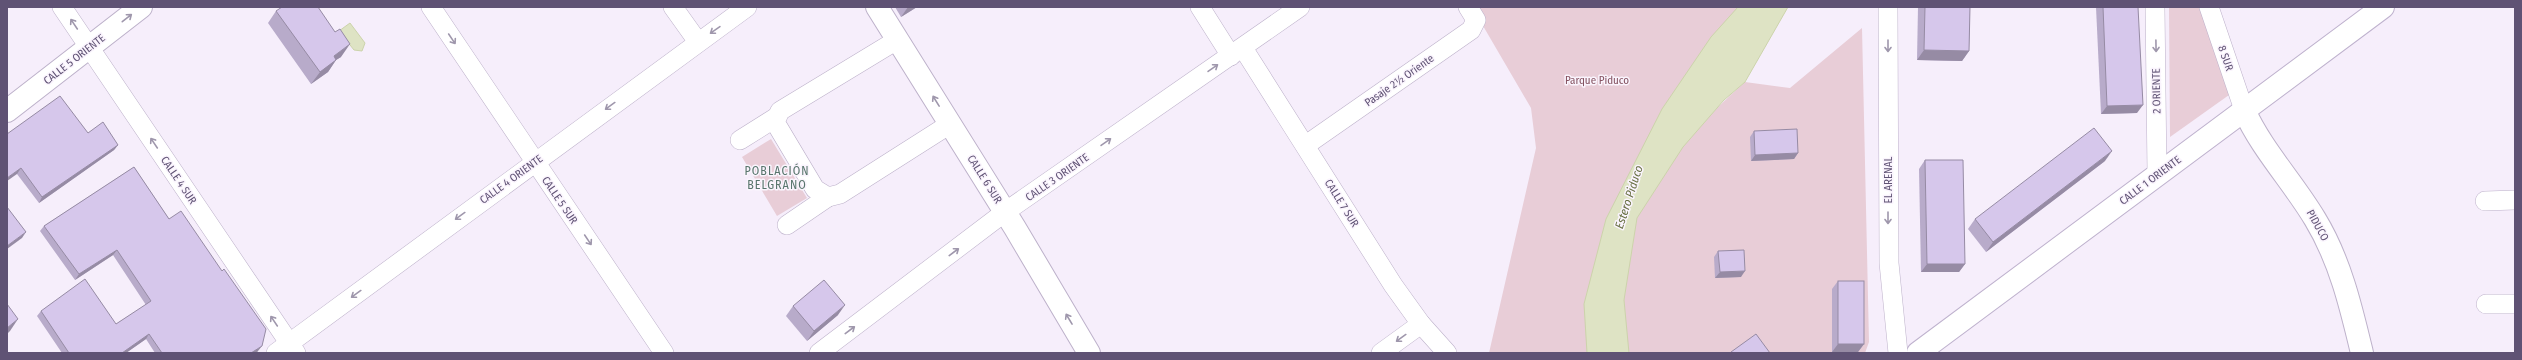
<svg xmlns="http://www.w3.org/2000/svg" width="2522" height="360" font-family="'Fira Sans Condensed',sans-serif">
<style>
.green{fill:#e8cdd7}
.water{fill:#dee3c4;stroke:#ccd3ab}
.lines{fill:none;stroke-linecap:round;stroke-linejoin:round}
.minor-casing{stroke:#bdb1ca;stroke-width:20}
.tertiary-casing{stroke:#bdb1ca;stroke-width:24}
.secondary-casing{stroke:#bfb2ce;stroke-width:24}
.minor{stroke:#fff;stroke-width:19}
.tertiary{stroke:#fff;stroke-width:22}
.secondary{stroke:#fff;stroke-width:22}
.wall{fill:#b8abca}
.shaded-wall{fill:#968ba4}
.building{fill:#d6c7eb;stroke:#968ba4}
.oneway{stroke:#9f97ac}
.labels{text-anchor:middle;stroke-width:3;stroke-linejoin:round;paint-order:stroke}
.street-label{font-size:11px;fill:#5f5274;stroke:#faf4fd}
.park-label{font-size:11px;fill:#845260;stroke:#faf4fd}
.neighbourhood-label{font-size:12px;letter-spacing:1px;fill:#58756c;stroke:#faf4fd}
.water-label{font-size:12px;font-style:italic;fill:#687043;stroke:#faf4fd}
</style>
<rect width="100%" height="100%" fill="#f6eefb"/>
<g class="green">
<polygon points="1472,7 1773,7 1620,240 1618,353 1489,353 1536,148 1531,108"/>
<polygon points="2169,7 2200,7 2229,95 2170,137"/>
<path d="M1862 28 1869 342 1865 353H1620C1622 317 1622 280 1628 244 1637 188 1704 118 1745 82L1790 88Z"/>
<polygon points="771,139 807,198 777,216 742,157"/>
</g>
<g class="water">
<polygon points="1738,7 1788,7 1745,82 1724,100 1683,147 1637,218 1624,300 1629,353 1587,353 1584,304 1606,219 1662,109 1711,37"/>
<polygon points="350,23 365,43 362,51 354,50 339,31"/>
</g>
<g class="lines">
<defs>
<g id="minor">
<polyline points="62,7 296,353"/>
<polyline points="431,7 664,353"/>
<polyline points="673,7 698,42"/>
<polyline points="1200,7 1231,56"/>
<polyline points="1888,7 1889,263 1898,353"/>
<polyline points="2155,7 2157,174"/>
<polyline points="2209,7 2244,110"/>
<polyline points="897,40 780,111 775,122 815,189 828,197 840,194 950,124"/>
<polyline points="1243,48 1393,285 1421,324 1447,353"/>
<polyline points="740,140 775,118"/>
<polyline points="1306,145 1471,30 1476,20 1468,7"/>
<polyline points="2485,201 2515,200"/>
<polyline points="787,225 828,197"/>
<polyline points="2486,304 2515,304"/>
<polyline points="276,353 747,7"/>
<polyline points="819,353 1005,212 1300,7"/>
<polyline points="1381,353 1421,324"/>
</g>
<g id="tertiary">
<polyline points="877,7 1015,228 1089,353"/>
<path d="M2244 110C2262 150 2293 182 2315 219 2340 260 2351 307 2362 353"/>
<polyline points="7,111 141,7"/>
</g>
<polyline id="secondary" points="1918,353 2383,7"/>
</defs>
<use href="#minor" class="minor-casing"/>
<use href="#tertiary" class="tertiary-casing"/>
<use href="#secondary" class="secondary-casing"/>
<use href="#minor" class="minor"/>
<use href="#tertiary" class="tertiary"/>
<use href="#secondary" class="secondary"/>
</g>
<g class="wall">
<polygon points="895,7 917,7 901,17"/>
<polygon points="1918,7 1970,7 1969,51 1962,61 1917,60"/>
<polygon points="2096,7 2138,7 2137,113 2101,114"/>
<polygon points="276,11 341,57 336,60 328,72 311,84 268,23"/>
<polygon points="1754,131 1798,153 1794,159 1751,161 1750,137"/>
<polygon points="88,133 118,145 114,150 39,203 17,174 7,134"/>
<polygon points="1925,160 1965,264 1959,272 1921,272 1919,169"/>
<polygon points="2105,161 1986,252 1968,229 1975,219"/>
<polygon points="134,167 258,351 256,353 155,353 146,339 126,353 62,353 37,316 41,311 116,324 146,305 113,255 75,280 40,231 44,226"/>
<polygon points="1718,251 1741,277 1715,278 1714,257"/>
<polygon points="1838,281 1864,344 1858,352 1832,352 1832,289"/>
<polygon points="793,306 838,315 807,341 786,316"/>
</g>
<g class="shaded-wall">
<polygon points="908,7 917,7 901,17"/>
<polygon points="350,44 341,57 336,60 328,72 311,84 320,72 334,56"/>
<polygon points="1924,50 1969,51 1962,61 1917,60"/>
<polygon points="2143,105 2137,113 2101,114 2107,106"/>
<polygon points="118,145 114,150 39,203 42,197"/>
<polygon points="2112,151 2105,161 1986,252 1993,242"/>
<polygon points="1798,153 1794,159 1751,161 1755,155"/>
<polygon points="21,168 17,174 7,181 7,178"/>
<polygon points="26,232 22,238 7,249 7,246"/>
<polygon points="117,250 113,255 75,280 79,274"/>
<polygon points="1927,264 1965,264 1959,272 1921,272"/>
<polygon points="1745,271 1741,277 1715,278 1720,272"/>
<polygon points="845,305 838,315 807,341 814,331"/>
<polygon points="18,319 10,331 7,334 7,328"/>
<polygon points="149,334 146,339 126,353 122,353"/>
<polygon points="1838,344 1864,344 1858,352 1832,352"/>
<polygon points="262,346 258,351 256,353 251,353"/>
</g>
<g class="building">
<polygon points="282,7 318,7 335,32 340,29 350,44 334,56 336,60 320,72 276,11"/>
<polygon points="1925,7 1970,7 1969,51 1924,50"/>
<polygon points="2103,7 2138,7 2143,105 2107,106"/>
<polygon points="60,96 88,133 103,122 118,145 42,197 21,168 7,178 7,134"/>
<polygon points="2094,128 2112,151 1993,242 1975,219"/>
<polygon points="1797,129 1798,153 1755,155 1754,131"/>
<polygon points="1925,160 1963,160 1965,264 1927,264"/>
<polygon points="134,167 169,219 181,211 222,271 224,269 266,329 262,346 251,353 162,353 149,334 122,353 69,353 41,311 85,279 116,324 151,301 117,250 79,274 44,226"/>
<polygon points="7,207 26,232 7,246"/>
<polygon points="1744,250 1745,271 1720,272 1718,251"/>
<polygon points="824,280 845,305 814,331 793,306"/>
<rect x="1838" y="281" width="26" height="63"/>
<polygon points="7,304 18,319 7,328"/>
<polygon points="1756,334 1770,353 1732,353 1731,352"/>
</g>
<defs><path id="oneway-shaft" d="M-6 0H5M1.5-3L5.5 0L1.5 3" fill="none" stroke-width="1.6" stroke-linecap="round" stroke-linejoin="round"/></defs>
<g class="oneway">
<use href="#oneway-shaft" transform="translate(127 18) rotate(-38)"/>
<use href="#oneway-shaft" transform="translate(74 24) rotate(-124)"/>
<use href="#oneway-shaft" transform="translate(715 30) rotate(145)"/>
<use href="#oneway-shaft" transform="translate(452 39) rotate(56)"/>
<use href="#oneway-shaft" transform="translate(1888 46) rotate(90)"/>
<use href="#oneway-shaft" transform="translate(2156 46) rotate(89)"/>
<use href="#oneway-shaft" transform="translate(1213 68) rotate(-35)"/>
<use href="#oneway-shaft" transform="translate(936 101) rotate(-122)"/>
<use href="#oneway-shaft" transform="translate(610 106) rotate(144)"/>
<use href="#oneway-shaft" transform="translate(1106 142) rotate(-35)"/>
<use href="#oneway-shaft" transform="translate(154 143) rotate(-124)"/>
<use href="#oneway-shaft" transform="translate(460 216) rotate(144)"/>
<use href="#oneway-shaft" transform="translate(1888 218) rotate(90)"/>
<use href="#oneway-shaft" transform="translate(588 240) rotate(56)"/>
<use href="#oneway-shaft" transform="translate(954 252) rotate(-37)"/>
<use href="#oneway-shaft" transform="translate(356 294) rotate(144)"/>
<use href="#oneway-shaft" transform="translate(1069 319) rotate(-121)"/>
<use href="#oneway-shaft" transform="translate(274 321) rotate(-124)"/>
<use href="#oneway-shaft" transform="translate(850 330) rotate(-37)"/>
<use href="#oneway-shaft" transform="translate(1401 338) rotate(144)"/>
</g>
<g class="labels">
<g class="street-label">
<text transform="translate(2226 58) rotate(71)" y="4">8 SUR</text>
<text transform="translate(74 59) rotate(-38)" y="4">CALLE 5 ORIENTE</text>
<text transform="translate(1399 80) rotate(-35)" y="4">Pasaje 2½ Oriente</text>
<text transform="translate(2156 91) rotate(-91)" y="4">2 ORIENTE</text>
<text transform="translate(1057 177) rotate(-35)" y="4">CALLE 3 ORIENTE</text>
<text transform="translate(511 179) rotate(-36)" y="4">CALLE 4 ORIENTE</text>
<text transform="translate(985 179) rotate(58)" y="4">CALLE 6 SUR</text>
<text transform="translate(179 180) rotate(56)" y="4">CALLE 4 SUR</text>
<text transform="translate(1888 180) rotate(-90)" y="4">EL ARENAL</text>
<text transform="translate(2150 180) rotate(-37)" y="4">CALLE 1 ORIENTE</text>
<text transform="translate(560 200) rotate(56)" y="4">CALLE 5 SUR</text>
<text transform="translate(1342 203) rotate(58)" y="4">CALLE 7 SUR</text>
<text transform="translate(2318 225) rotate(61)" y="4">PIDUCO</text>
</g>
<g class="park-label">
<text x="1597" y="84">Parque Piduco</text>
</g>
<g class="neighbourhood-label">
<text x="777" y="175">POBLACIÓN<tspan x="777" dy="14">BELGRANO</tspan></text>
</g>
<g class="water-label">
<text transform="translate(1629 197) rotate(-72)" y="4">Estero Piduco</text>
</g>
</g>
<rect width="2522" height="360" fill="none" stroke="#5f5274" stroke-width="16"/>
</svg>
